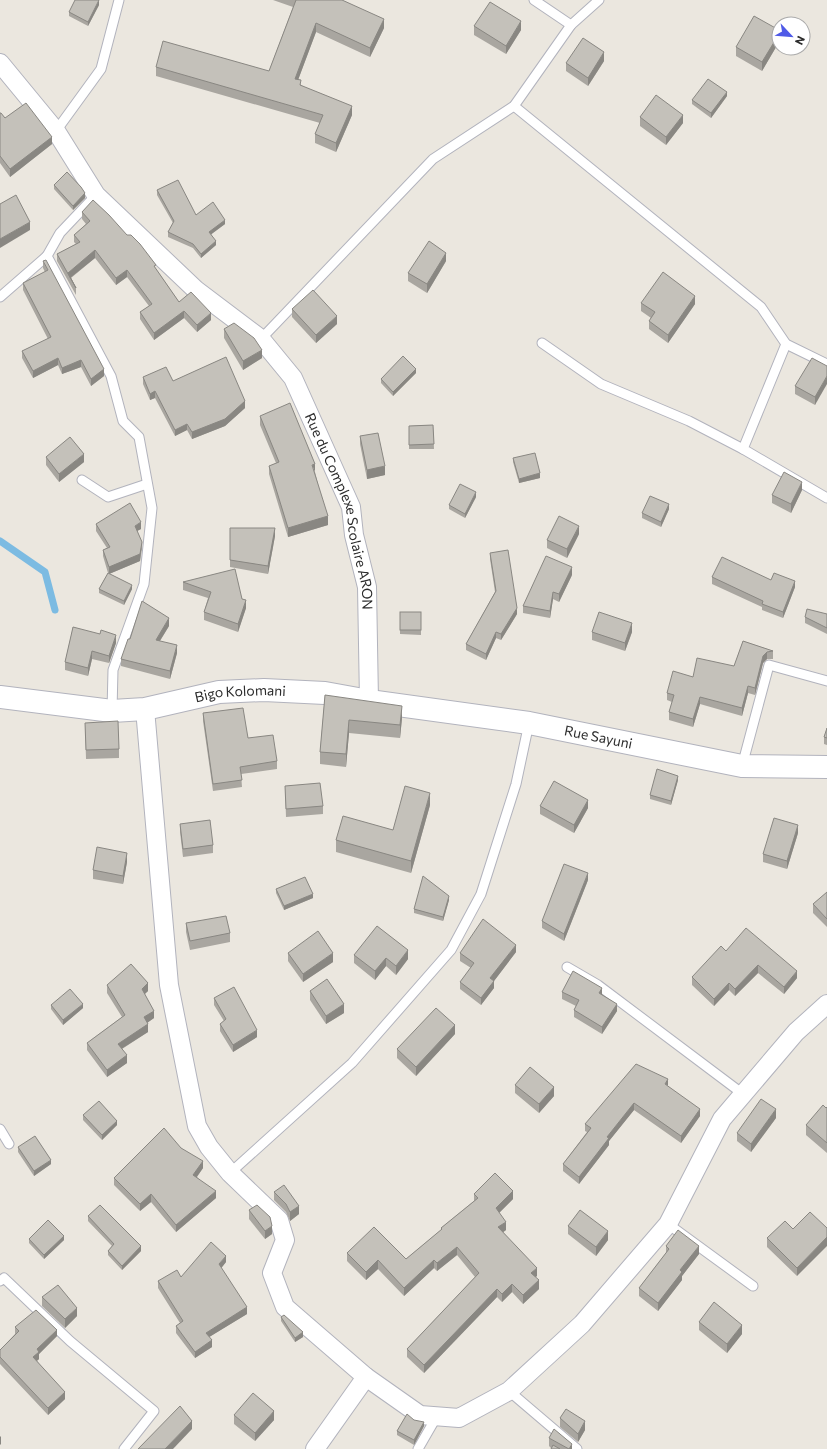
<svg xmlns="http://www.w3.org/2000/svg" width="827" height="1449" font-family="Commissioner,sans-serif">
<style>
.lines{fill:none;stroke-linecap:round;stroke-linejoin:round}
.stream{stroke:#7cbbe2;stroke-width:7}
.service-casing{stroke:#b2b3bd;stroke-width:11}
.minor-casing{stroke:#b2b3bd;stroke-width:20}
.tertiary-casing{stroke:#b2b3bd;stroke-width:24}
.service{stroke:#fff;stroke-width:9}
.minor{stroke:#fff;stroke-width:18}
.tertiary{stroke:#fff;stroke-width:22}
.wall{fill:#a9a6a0}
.shaded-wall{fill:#898782}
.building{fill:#c4c1ba;stroke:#898782}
.labels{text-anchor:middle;stroke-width:3;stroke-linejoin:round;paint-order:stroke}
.street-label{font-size:14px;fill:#2b2b2b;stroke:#fff}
</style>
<rect width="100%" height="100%" fill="#ebe7df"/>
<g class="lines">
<polyline class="stream" points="0,541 45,572 55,610"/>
<defs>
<g id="service">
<polyline points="534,0 571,25"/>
<polyline points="514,106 761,307 786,344 827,364"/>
<polyline points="56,131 101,69 119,0"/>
<polyline points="96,195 60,233 47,256 111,376 123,421 139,437 152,508 144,584 113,670 112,711"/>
<polyline points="0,297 47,256"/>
<polyline points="261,339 433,159 514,106 571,25 599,0"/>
<polyline points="542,343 601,384 689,421 743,449"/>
<polyline points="786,344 743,449 827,498"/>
<polyline points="82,480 108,497 147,484"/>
<polyline points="742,766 769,665 827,681"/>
<polyline points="567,967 598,985 743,1094"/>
<polyline points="0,1129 9,1144"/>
<polyline points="230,1173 352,1063 451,950 481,894 516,784 529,723"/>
<polyline points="668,1224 753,1286"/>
<polyline points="0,1281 4,1278 70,1341 154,1411 124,1449"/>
<polyline points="509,1391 577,1449"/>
<polyline points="418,1449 437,1416"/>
</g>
<g id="minor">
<path id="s1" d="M0 63 56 131 96 195 196 290 261 339 293 378 351 507 354 535 367 587 369 701"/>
<polyline points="145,709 169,985 197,1126 209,1147 230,1173 279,1220 285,1240 272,1273 285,1307 366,1377 420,1415 459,1418 509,1391 582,1324 668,1224 722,1119 796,1032 827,1004"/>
<polyline points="315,1449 366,1377"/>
</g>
<g id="tertiary">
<path id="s2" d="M0 697 112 711 145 709 219 692 264 690 325 693 369 701 529 723 742 766 827 767"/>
</g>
</defs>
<use href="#service" class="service-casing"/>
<use href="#minor" class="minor-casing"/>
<use href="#tertiary" class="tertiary-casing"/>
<use href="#service" class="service"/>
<use href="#minor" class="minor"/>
<use href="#tertiary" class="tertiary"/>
</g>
<g class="wall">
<polygon points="273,0 342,0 384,28 370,57 316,32 298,80 301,85 352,115 336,152 315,143 315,134 320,123 156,76 156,67 269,71 293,7"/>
<polygon points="99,5 88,26 69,16 69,12"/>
<polygon points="474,26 521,30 506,54 474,35"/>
<polygon points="779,30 779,42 762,71 736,56 736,47"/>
<polygon points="604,61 588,86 566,71 566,63"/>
<polygon points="727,96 711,118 692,104 692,100"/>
<polygon points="0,113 5,118 52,144 10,177 0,163"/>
<polygon points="640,117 683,123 666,145 640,126"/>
<polygon points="54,185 85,198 73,210 54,189"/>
<polygon points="157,190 196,215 225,224 211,234 216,245 201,258 193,248 168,237 168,232 173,223 157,195"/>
<polygon points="82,212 127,235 156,269 179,302 211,320 197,332 184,318 154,340 140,319 140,312 149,306 127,277 116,285 95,258 71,278 76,288 76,295 57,261 57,254 76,244 74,242 74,235 86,224 82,219"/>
<polygon points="43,261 104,376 91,386 81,367 62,374 58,365 33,378 22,358 22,351 48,339 23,290 23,283 45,272 43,268"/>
<polygon points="446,261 427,293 408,281 408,273"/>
<polygon points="641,303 695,304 668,343 649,329 649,321 651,318 641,311"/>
<polygon points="292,309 337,324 316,343 292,317"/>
<polygon points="224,329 262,358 243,370 224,338"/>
<polygon points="827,366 815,405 795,394 795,386"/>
<polygon points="416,373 393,396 381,383 381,379"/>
<polygon points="143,377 173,381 245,408 225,426 192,439 187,430 175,436 155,398 150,400 143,384"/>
<polygon points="260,416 315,472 328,525 288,537 269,474 269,466 276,463 260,425"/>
<polygon points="433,425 434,449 409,449 409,426"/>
<polygon points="360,436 385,475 367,479 360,444"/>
<polygon points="46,457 84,462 59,482 46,465"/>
<polygon points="513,458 540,478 519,483 513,462"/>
<polygon points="802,490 791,513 772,503 772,495"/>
<polygon points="476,497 465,518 449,509 449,505"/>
<polygon points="669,509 661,527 642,518 642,513"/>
<polygon points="96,524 141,529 137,531 142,549 140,561 109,574 132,589 124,605 99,593 99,589 108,573 103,556 103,550 107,548 96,531"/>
<polygon points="230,528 275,536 268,574 230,567"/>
<polygon points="579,534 567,558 547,548 547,540"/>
<polygon points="490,553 517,614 501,640 496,638 486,660 466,650 466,644 495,592 490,559"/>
<polygon points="572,575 559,602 553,599 550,618 523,613 523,606"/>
<polygon points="712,577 771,580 795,587 783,618 762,610 762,607 712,584"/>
<polygon points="183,582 242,599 246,608 238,632 204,620 204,612 208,598 183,590"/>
<polygon points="400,612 421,612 421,635 400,634"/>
<polygon points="827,614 827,634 805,623 805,617"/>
<polygon points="169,626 160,641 177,653 170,679 121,666 121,659 130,639"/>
<polygon points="73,627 116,643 109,663 92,659 88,676 65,670 65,662"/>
<polygon points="592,632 632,632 625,651 592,640"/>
<polygon points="743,641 773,651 773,659 767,659 763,663 755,695 748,693 742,716 700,704 693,727 669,720 669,712 672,702 667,700 667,693 693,677 734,666"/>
<polygon points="325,695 402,718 400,738 349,733 346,767 320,764 320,752"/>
<polygon points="203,713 248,738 277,761 277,769 241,774 242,787 213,791 203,721"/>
<polygon points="85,723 119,749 119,758 86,759"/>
<polygon points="827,728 827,745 824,744 824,737"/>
<polygon points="678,780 671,805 650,799 650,795"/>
<polygon points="285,786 323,806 323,814 286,817"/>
<polygon points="430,805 411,873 336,852 336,840 393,830"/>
<polygon points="540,806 588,808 574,833 540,814"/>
<polygon points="180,824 213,845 213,853 183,857 180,832"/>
<polygon points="798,833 787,869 763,862 763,854"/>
<polygon points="127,862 123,884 93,879 93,870"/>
<polygon points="588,880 564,941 542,928 542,921"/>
<polygon points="276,889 313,898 284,910 276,893"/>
<polygon points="827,892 827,927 813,913 813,904"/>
<polygon points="449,900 443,921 414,913 414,909"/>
<polygon points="186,923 230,933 230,942 190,950 186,932"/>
<polygon points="726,951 797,978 784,994 758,973 735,996 729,990 714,1006 692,985 692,977"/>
<polygon points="516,952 494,981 494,988 481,1005 460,989 460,982 471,968 460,961 460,953"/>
<polygon points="288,953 333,962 303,982 288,961"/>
<polygon points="354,955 408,959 396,975 386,966 375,980 354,963"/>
<polygon points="107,985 148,991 144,994 154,1018 147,1023 148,1032 122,1049 127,1063 107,1077 87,1050 87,1043 122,1017 107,993"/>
<polygon points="310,991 344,1013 326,1024 310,1000"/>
<polygon points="562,992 602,994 617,1011 602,1034 574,1017 574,1010 576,1006 562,999"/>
<polygon points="214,998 257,1037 233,1052 220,1031 220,1024 224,1021 214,1005"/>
<polygon points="51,1005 83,1008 63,1025 51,1009"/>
<polygon points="455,1034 416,1076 397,1058 397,1049"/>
<polygon points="515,1085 554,1096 539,1113 515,1093"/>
<polygon points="668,1086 700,1116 681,1143 634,1110 609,1141 609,1145 579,1184 563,1171 563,1164 587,1132 585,1131 585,1124"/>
<polygon points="827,1107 827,1153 806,1135 806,1125"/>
<polygon points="83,1115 117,1125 102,1140 83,1120"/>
<polygon points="776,1118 751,1152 737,1141 737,1133"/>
<polygon points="18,1147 51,1164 34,1176 18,1152"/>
<polygon points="181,1148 203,1168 197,1177 216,1198 176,1232 151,1202 140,1211 114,1185 114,1178"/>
<polygon points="274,1192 299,1214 290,1221 286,1212 274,1200"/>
<polygon points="474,1194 513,1199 499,1213 506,1230 503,1232 537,1276 535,1277 539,1289 523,1304 512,1292 502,1302 497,1297 424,1373 407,1357 407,1349 475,1277 457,1255 437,1271 434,1268 404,1296 378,1269 366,1280 347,1261 347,1253 406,1259 441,1230 441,1228 474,1201"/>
<polygon points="249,1210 272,1234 265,1239 249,1219"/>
<polygon points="810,1212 797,1276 767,1247 767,1238 793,1229"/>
<polygon points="88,1216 141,1251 122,1270 108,1255 108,1251 112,1246 88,1221"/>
<polygon points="568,1226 608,1240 596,1256 568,1234"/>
<polygon points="29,1239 64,1240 44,1259 29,1243"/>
<polygon points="666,1246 699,1254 682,1276 682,1280 658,1311 639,1296 639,1288 666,1253"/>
<polygon points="226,1262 221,1268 247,1314 209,1337 212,1347 195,1358 176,1333 176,1326 180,1323 158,1288 158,1281 181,1277"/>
<polygon points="42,1297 77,1316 65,1328 42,1306"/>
<polygon points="281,1317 303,1337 295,1342 281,1321"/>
<polygon points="699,1322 742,1334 727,1353 699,1330"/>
<polygon points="15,1327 57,1336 39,1354 39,1359 37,1361 65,1399 48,1415 0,1364 0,1350 15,1334"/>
<polygon points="234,1415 274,1420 255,1441 234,1424"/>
<polygon points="560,1418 585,1430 578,1442 560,1427"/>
<polygon points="424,1426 414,1445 397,1435 397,1431"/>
<polygon points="549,1438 572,1449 551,1449 551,1448 549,1446"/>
</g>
<g class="shaded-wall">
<polygon points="99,0 99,5 88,26 88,22"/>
<polygon points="384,19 384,28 370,57 370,48"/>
<polygon points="521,21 521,30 506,54 506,46"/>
<polygon points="316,23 316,32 295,88 295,79"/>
<polygon points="779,34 779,42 762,71 762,62"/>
<polygon points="604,52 604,61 588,86 588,78"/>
<polygon points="727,92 727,96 711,118 711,113"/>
<polygon points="352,106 352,115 336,152 336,143"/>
<polygon points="683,115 683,123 666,145 666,137"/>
<polygon points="52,137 52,144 10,177 10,169"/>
<polygon points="85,193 85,198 73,210 73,206"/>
<polygon points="225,220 225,224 209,236 209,232"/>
<polygon points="30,222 30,230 0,248 0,239"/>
<polygon points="216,241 216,245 201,258 201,254"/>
<polygon points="95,250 95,258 70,278 68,273"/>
<polygon points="446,253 446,261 427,293 427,284"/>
<polygon points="127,270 127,277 116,285 116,278"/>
<polygon points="695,296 695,304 668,343 668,335"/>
<polygon points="184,311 184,318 154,340 154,333"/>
<polygon points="211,313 211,320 197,332 197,325"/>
<polygon points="337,316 337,324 316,343 316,335"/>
<polygon points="262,350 262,358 243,370 243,361"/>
<polygon points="58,358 58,365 33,378 33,371"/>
<polygon points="81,360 81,367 62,374 62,368"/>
<polygon points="104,369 104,376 91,386 91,379"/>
<polygon points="416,369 416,373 393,396 393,392"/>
<polygon points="827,376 827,384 815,405 815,397"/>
<polygon points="155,391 155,398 150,400 150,394"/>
<polygon points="245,401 245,408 225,426 192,439 192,432"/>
<polygon points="187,424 187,430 175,436 175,430"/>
<polygon points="84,454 84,462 59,482 59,474"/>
<polygon points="315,464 315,472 312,465"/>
<polygon points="385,466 385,475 367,479 367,470"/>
<polygon points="540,473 540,478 519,483 519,479"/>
<polygon points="802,482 802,490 791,513 791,504"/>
<polygon points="476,492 476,497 465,518 465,514"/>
<polygon points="669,504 669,509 661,527 661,522"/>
<polygon points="328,516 328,525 288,537 288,528"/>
<polygon points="141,522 141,529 135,532 135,526"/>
<polygon points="579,526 579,534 567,558 567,549"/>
<polygon points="275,528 275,536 268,574 268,566"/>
<polygon points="142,542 140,561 109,574 109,567"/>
<polygon points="572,567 572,575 559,602 559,594"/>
<polygon points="795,581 795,587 783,618 783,612"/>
<polygon points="132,585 132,589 124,605 124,601"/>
<polygon points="553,592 553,599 550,618 550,611"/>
<polygon points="246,600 246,608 238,632 238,624"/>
<polygon points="517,608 517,614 501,640 501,634"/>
<polygon points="169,618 169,626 156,647 156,640"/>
<polygon points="632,623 632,632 625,651 625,643"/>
<polygon points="496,632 496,638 486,660 486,654"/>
<polygon points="116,635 116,643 109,663 109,656"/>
<polygon points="177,645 177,653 170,679 170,671"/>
<polygon points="92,651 92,659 88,676 88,668"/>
<polygon points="767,652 767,659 763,663 755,695 755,688 763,656"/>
<polygon points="748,686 748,693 742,716 742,708"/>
<polygon points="700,697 700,704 693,727 693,719"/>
<polygon points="402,706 402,718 400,738 400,725"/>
<polygon points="349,720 349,733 346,767 346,754"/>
<polygon points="678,776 678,780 671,805 671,801"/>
<polygon points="430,793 430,805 411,873 411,861"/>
<polygon points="588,800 588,808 574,833 574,825"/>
<polygon points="798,825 798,833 787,869 787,861"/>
<polygon points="127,853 127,862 123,884 123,876"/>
<polygon points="588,873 588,880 564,941 564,934"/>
<polygon points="313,894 313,898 284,910 284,906"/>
<polygon points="449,896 449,900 443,921 443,917"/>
<polygon points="516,945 516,952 494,981 494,988 481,1005 481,998 490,978"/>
<polygon points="408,950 408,959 396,975 396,966"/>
<polygon points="333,953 333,962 303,982 303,974"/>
<polygon points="386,958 386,966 375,980 375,971"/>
<polygon points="758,965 758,973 735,996 735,989"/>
<polygon points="797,971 797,978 784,994 784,987"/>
<polygon points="148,983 148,991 142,997 142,989"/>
<polygon points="729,983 729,990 714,1006 714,999"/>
<polygon points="602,988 602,995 599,993"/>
<polygon points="83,1004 83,1008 63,1025 63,1020"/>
<polygon points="344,1004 344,1013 326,1024 326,1016"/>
<polygon points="617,1004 617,1011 602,1034 602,1027"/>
<polygon points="154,1011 154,1018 144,1025 144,1017"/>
<polygon points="148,1024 148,1032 118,1051 118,1044"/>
<polygon points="455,1025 455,1034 416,1076 416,1067"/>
<polygon points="257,1030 257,1037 233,1052 233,1045"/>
<polygon points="127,1055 127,1063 107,1077 107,1070"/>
<polygon points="668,1079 668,1086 665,1084"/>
<polygon points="554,1087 554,1096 539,1113 539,1104"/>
<polygon points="634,1103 634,1110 609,1141 609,1145 579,1184 579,1177 607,1137"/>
<polygon points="700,1109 700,1116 681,1143 681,1136"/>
<polygon points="776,1109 776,1118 751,1152 751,1144"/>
<polygon points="117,1121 117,1125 102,1140 102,1135"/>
<polygon points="51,1160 51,1164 34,1176 34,1171"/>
<polygon points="203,1161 203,1168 193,1182 193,1175"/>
<polygon points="216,1191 216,1198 176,1232 176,1225"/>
<polygon points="513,1191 513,1199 496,1216 496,1208"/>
<polygon points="151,1194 151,1202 140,1211 140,1204"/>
<polygon points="299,1206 299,1214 290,1221 290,1212"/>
<polygon points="506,1222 506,1230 498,1236 498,1227"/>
<polygon points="272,1226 272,1234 265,1239 265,1231"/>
<polygon points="608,1231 608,1240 596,1256 596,1247"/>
<polygon points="64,1236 64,1240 44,1259 44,1255"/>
<polygon points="827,1237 827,1246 797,1276 797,1268"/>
<polygon points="141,1246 141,1251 122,1270 122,1266"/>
<polygon points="699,1246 699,1254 682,1276 682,1280 658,1311 658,1303 680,1270"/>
<polygon points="457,1247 457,1255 437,1271 437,1263"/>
<polygon points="226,1256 226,1262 219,1271 219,1264"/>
<polygon points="378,1260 378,1269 366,1280 366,1272"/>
<polygon points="434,1260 434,1268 404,1296 404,1288"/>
<polygon points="537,1268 537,1276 531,1281 531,1273"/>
<polygon points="539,1280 539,1289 523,1304 523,1295"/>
<polygon points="512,1284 512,1292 502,1302 502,1294"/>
<polygon points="497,1289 497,1297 424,1373 424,1365"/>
<polygon points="247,1307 247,1314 206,1339 206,1333"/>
<polygon points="77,1308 77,1316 65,1328 65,1319"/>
<polygon points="742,1325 742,1334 727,1353 727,1344"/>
<polygon points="57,1330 57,1336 39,1354 39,1359 33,1364 33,1357 37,1349"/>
<polygon points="303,1332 303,1337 295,1342 295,1338"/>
<polygon points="212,1340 212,1347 195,1358 195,1352"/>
<polygon points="65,1392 65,1399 48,1415 48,1408"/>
<polygon points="274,1411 274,1420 255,1441 255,1433"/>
<polygon points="192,1421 192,1429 173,1449 165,1449"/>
<polygon points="585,1421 585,1430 578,1442 578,1434"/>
<polygon points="424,1422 424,1426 414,1445 414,1440"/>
<polygon points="1,1436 1,1444 0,1445 0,1437"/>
<polygon points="572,1444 572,1449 569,1449"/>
</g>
<g class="building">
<polygon points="75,0 99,0 88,22 69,12"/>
<polygon points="296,0 342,0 384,19 370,48 316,23 295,79 301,80 300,85 352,106 336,143 315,134 323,115 156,67 163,41 269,71"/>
<polygon points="490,2 521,21 506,46 474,26"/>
<polygon points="754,16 779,30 779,34 762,62 736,47"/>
<polygon points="583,38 604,52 588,78 566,63"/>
<polygon points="708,79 727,92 711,113 692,100"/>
<polygon points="656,95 683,115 666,137 640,117"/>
<polygon points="26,103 52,137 10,169 0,156 0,113 1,113 5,118"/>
<polygon points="67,172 81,187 85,193 73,206 54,185"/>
<polygon points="178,180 196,215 213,202 225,220 209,232 216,241 201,254 193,244 168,232 174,221 157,190"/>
<polygon points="16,195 30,222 0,239 0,204"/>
<polygon points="93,200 109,215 127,235 131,235 140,244 156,265 154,266 179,302 191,292 211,313 197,325 184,311 154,333 140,312 152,304 127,270 116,278 95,250 68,273 76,288 57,254 80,242 74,235 90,221 82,212"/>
<polygon points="429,241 446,253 427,284 408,273"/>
<polygon points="46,260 104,369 91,379 81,360 62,368 58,358 33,371 22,351 51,337 23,283 48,270 43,261"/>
<polygon points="663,272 695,296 668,335 649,321 655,312 641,303"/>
<polygon points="313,290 337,316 316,335 292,309"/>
<polygon points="234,323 254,338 262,350 243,361 224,329"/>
<polygon points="403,356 416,369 393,392 381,379"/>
<polygon points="226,357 245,401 225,419 192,432 187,424 175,430 155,391 150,394 143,377 166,367 173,381"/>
<polygon points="812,358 827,366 827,376 815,397 795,386"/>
<polygon points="290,403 315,464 312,465 328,516 288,528 269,466 279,462 260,416"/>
<polygon points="433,425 434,444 409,445 409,426"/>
<polygon points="378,433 385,466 367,470 360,436"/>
<polygon points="70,437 84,454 59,474 46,457"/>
<polygon points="535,453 540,473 519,479 513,458"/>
<polygon points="784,472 802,482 791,504 772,495"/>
<polygon points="460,484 476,492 465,514 449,505"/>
<polygon points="650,496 669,504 661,522 642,513"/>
<polygon points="130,503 141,522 135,526 142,542 140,554 109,567 103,550 110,547 96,524"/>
<polygon points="559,516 579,526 567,549 547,540"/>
<polygon points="230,528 275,528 268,566 230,560"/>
<polygon points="508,550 517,608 501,634 496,632 486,654 466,644 496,591 490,553"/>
<polygon points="546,556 572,567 559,594 553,592 550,611 523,606"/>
<polygon points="722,557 771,580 774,573 795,581 783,612 762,604 763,601 712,577"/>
<polygon points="235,569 242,599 246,600 238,624 204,612 211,592 183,582"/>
<polygon points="108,573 132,585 124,601 99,589"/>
<polygon points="142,601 169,618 156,640 177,645 170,671 121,659 128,639 130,639"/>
<polygon points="807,609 827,614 827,628 805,617"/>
<rect x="400" y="612" width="21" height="18"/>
<polygon points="599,612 632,623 625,643 592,632"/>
<polygon points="73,627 100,634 101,630 116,635 109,656 92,651 88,668 65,662"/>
<polygon points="743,641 773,651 767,652 763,656 755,688 748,686 742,708 700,697 693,719 669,712 674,695 667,693 673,671 693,677 697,658 734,666"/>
<polygon points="325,695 402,706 400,725 349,720 346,754 320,752"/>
<polygon points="243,708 248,738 273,735 277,761 240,767 242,780 213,784 203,713"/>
<polygon points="118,721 119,749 86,750 85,723"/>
<polygon points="827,728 827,738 824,737"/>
<polygon points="657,769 678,776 671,801 650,795"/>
<polygon points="554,781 588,800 574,825 540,806"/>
<polygon points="320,783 323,806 286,809 285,786"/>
<polygon points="405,786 430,793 411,861 336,840 343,816 393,830"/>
<polygon points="774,818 798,825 787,861 763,854"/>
<polygon points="210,820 213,845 183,849 180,824"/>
<polygon points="97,847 127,853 123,876 93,870"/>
<polygon points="564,864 588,873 564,934 542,921"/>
<polygon points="423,876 449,896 443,917 414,909"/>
<polygon points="305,877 313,894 284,906 276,889"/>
<polygon points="827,892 827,919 813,904"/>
<polygon points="226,916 230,933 190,941 186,923"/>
<polygon points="483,919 516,945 490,978 494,981 481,998 460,982 474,963 460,953"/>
<polygon points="377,926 408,950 396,966 386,958 375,971 354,955"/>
<polygon points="746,928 797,971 784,987 758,965 735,989 729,983 714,999 692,977 721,946 726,951"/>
<polygon points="318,931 333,953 303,974 288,953"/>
<polygon points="131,964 148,983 142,989 154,1011 144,1017 148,1024 118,1044 127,1055 107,1070 87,1043 125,1015 107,985"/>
<polygon points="573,971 602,988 599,993 617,1004 602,1027 574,1010 579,1000 562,992"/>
<polygon points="327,979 344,1004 326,1016 310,991"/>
<polygon points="234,987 257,1030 233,1045 220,1024 226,1019 214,998"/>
<polygon points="70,989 83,1004 63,1020 51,1005"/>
<polygon points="436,1008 455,1025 416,1067 397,1049"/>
<polygon points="636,1064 668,1079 665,1084 700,1109 681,1136 634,1103 607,1137 609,1138 579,1177 563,1164 591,1128 585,1124"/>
<polygon points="530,1067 554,1087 539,1104 515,1085"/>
<polygon points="761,1099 776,1109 751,1144 737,1133"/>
<polygon points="99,1101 117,1121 102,1135 83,1115"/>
<polygon points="823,1105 826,1108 827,1107 827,1143 806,1125"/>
<polygon points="164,1128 181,1148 203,1161 193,1175 216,1191 176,1225 151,1194 140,1204 114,1178"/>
<polygon points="35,1136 51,1160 34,1171 18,1147"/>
<polygon points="495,1173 513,1191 496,1208 506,1222 498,1227 537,1268 531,1273 539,1280 523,1295 512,1284 502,1294 497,1289 424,1365 407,1349 479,1273 457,1247 437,1263 434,1260 404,1288 378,1260 366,1272 347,1253 374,1227 406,1259 442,1229 441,1228 478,1198 474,1194"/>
<polygon points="284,1185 299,1206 290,1212 286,1204 274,1192"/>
<polygon points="100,1205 141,1246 122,1266 108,1251 114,1244 88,1216"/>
<polygon points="257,1205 270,1217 272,1226 265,1231 249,1210"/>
<polygon points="580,1210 608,1231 596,1247 568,1226"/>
<polygon points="810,1212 827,1228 827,1237 797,1268 767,1238 785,1221 793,1229"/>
<polygon points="48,1220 64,1236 44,1255 29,1239"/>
<polygon points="678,1230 699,1246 680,1270 682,1272 658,1303 639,1288 669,1249 666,1246"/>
<polygon points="211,1242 226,1256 219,1264 247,1307 206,1333 212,1340 195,1352 176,1326 183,1321 158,1281 177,1270 181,1277"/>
<polygon points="58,1285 77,1308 65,1319 42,1297"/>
<polygon points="714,1302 742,1325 727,1344 699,1322"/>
<polygon points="36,1310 57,1330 37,1349 39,1352 33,1357 65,1392 48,1408 0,1357 0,1350 19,1331 15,1327"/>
<polygon points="284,1315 303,1332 295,1338 281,1317"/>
<polygon points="253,1393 274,1411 255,1433 234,1415"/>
<polygon points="180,1406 192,1421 165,1449 138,1449"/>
<polygon points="566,1409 585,1421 578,1434 560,1418"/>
<polygon points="407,1414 414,1420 424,1422 414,1440 397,1431"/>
<polygon points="554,1429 572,1444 569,1449 549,1438"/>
<polygon points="553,1445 560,1449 551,1449"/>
</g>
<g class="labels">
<g class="street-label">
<text dy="5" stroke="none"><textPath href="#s1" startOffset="576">Rue du Complexe Scolaire ARON</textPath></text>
<text dy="5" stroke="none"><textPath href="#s2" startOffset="243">Bigo Kolomani</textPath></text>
<text dy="5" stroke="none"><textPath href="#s2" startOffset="605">Rue Sayuni</textPath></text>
</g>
</g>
<g transform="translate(791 36) rotate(116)"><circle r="19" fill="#ffffff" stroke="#aaaaaa"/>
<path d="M0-3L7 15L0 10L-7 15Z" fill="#4f5ae7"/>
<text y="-6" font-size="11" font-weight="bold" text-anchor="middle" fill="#2b2b2b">N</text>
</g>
</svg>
